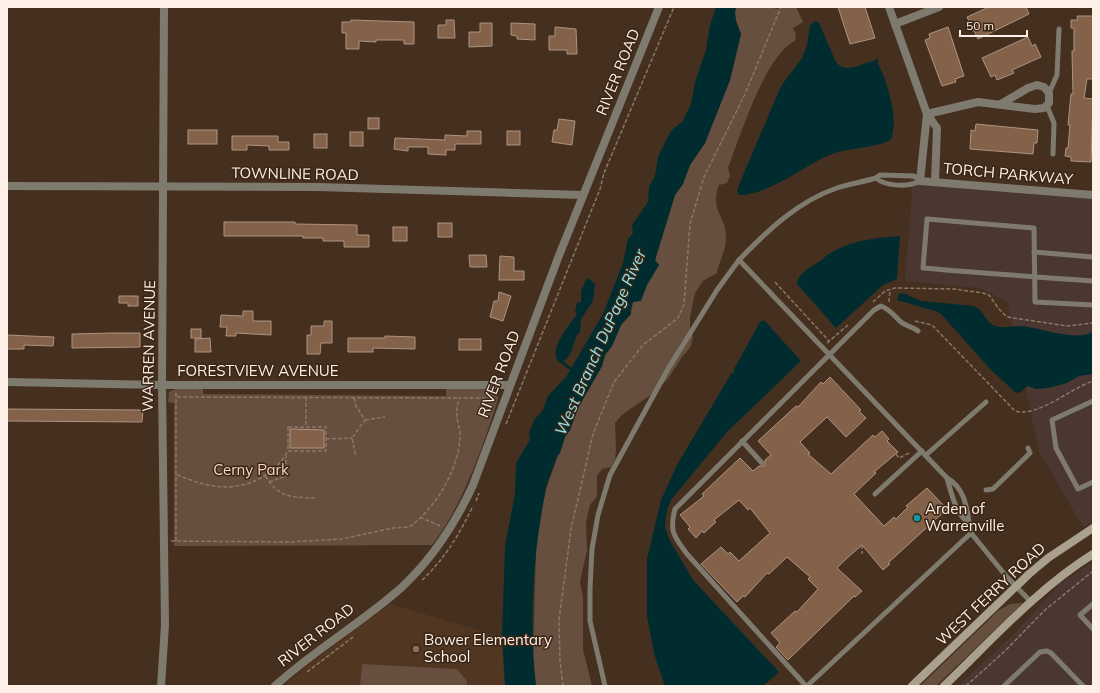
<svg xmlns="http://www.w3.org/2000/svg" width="1100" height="693" font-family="Mulish,sans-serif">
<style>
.commercial{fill:#4b3732}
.built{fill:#513621}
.green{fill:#664f3e}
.water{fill:#002c2f}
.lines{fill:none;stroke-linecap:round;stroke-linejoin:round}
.stream{stroke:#002c2f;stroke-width:2.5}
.building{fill:#84624a;stroke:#ad9381}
.path{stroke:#8a776a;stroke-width:1.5;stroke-dasharray:4 2;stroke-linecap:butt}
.lane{stroke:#7f7a6e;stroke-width:5}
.street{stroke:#7f7a6e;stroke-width:8}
.secondary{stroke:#a9a08e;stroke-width:8}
.culture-dot{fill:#0f9aa8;stroke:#3a2616;stroke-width:1.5}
.education-dot{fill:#8d6e63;stroke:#3a2616;stroke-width:1.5}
.labels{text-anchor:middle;stroke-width:3;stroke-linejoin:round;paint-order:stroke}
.street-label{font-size:15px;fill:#fef0e6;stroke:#3a2616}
.park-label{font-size:15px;fill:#f9d6bd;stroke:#3a2616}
.poi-label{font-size:15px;fill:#fef0e6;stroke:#3a2616;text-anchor:start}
.water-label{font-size:16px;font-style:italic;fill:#8ee8ef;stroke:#3a2616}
</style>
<rect width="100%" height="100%" fill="#453020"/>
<g class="commercial">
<polygon points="910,179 1093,194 1093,521 1083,527 1039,451 1007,301 979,288 905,281 912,197"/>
<polygon points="1093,562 1093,686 958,686 1014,634 1059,585"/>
</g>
<polygon class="built" points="390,604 502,637 505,686 284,686 304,668"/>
<g class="green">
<path d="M736 7H772L776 9 782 7H796L803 22 793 28 796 34 795 41C765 55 740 137 728 168L730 176 727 183 719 185C709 212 727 215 726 239 726 250 719 262 717 273L703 281 695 293 690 317V329L693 337 691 346 682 357 667 380 652 394 623 414 615 423 616 450 615 460 611 467 602 469 597 476V496L590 505 586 522 587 550 580 582 583 597V649L592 686H536L533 661 536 547 545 492 565 437 570 430 578 408 602 366 605 355 612 346 621 325 631 314 633 302 636 301 659 265 655 260 675 195 683 184 690 165 705 143 730 80 741 34 736 21 735 13Z"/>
<path d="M178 388H203V394L446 396V389H487L496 391 498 399C483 447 463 505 432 545L174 546V403L168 402 169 392Z"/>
<polygon points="1023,603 936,686 920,686 999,610 1011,604"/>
<polygon points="362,664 457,669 467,681 467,686 360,686"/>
</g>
<g class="water">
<path d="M716 7H736L735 13 736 21 741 34 730 80 705 143 690 165 683 184 675 195 655 260 659 265 647 285 641 301 633 302 630 311 631 314 621 325 612 346 605 355 602 366 578 408 570 430 565 437 560 453 557 456C553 468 547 481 545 494 533 552 529 627 536 686H505L502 637 505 546 515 494 516 463 530 440 529 433 534 420 543 410 548 396 566 377 603 314 623 263 628 239 633 233 632 225 648 202 649 187 655 176 658 157 668 136 673 129 682 122 691 104 695 82 706 50 710 25Z"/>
<path d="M815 21 819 23 836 62C844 72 856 67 866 63 871 61 875 62 878 58V64C888 82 899 121 891 139 883 147 847 148 832 154 804 165 770 195 739 195L737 191 741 180 781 86 802 58 807 45 810 25Z"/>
<path d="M900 236 897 279 883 285 836 328 797 284C798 273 810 268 817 263 821 261 825 256 829 254 852 240 874 238 900 236Z"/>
<path d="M587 278 591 280 595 284 593 301 581 319 580 332 577 335C572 346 573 357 560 363 546 352 570 324 577 314L575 312 577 303 581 302V291Z"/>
<path d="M903 293 921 301 974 306C984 310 985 321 993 325 1001 329 1010 326 1019 326 1041 327 1073 342 1093 332V374L1079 376 1067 383 1048 388 1036 389 1028 386 1019 393 1015 392 992 371 941 314 935 311 897 300 899 294Z"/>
<polygon points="764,320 801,361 726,433 672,499 667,509 665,527 670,541 693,580 779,672 763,686 665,686 655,657 647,616 647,559 661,500 677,465 731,374 734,372 734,369 760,322"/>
</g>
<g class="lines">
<polyline class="stream" points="562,362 573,371"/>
</g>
<g class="building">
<polygon points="838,7 865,7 875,38 850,44"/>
<polygon points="989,7 1026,7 1029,14 978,39 967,17"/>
<polygon points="1077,16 1093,16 1093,79 1087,79 1084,98 1093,99 1091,162 1071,161 1071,157 1065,156 1066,148 1068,148 1070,125 1068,125 1071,94 1073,94 1072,51 1074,51 1074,28 1071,28 1071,20 1078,20"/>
<polygon points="351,20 414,22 414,44 404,44 404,40 376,40 376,42 359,41 359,49 346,49 346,33 342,33 342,22 351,22"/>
<polygon points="446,20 454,20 455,38 438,38 438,25 446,25"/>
<polygon points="480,23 492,23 492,46 469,47 469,32 480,32"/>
<polygon points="511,23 535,24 535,40 517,39 517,36 511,35"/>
<polygon points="555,27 576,29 577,54 567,54 567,50 549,50 549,36 555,36"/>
<polygon points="948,27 964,76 955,79 956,82 942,86 925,40 930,38 929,34"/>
<polygon points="1028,37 1032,46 1035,44 1041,57 1012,70 1014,73 997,80 995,75 991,77 982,58"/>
<rect x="368" y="118" width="11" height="11"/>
<polygon points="559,119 575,121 572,145 552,142 554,130 557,130"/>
<polygon points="976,124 1038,130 1037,143 1034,143 1033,154 970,149 971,130 975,131"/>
<rect x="188" y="130" width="29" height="14"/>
<polygon points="467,131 481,131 481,144 455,144 455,150 446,150 446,155 428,154 428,147 408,147 408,151 394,149 395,138 445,140 445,135 467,136"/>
<rect x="507" y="131" width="13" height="14"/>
<rect x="350" y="132" width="13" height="14"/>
<rect x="314" y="134" width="13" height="14"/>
<polygon points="232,136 278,136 278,142 289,142 289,150 269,150 269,146 247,145 247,150 232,150"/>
<polygon points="224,222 295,222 295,224 357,225 357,235 369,235 369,247 344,247 344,241 323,241 323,238 303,238 303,236 224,236"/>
<rect x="438" y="223" width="14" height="14"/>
<rect x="393" y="227" width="14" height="14"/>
<polygon points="469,255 486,255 487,267 470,267"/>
<polygon points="500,256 514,257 514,271 524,271 524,280 499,280"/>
<polygon points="499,292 511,296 503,321 490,317 494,301 498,301"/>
<polygon points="119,296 138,296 138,306 128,306 128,303 119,303"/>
<polygon points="243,311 253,311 253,321 271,321 271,335 236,333 236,336 226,336 227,327 220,327 221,315 243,316"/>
<polygon points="324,321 332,321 332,343 321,343 320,354 307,354 307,335 311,335 311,326 324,326"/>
<rect x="191" y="329" width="10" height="9"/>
<polygon points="111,333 140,333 140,347 72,348 72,334"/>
<polygon points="7,335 54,337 53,346 24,345 24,349 7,349"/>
<polygon points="385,336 415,337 415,349 373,348 373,352 348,352 348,338 385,338"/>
<polygon points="210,338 211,352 195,352 195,339"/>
<rect x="459" y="339" width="22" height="11"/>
<polygon points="830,377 861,410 859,411 866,418 846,437 827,417 800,442 810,453 808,454 831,474 873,435 875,437 882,431 889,439 887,441 898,452 874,472 876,473 854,494 884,526 894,517 896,519 908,507 906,506 927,488 947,509 888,563 890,564 883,570 862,545 846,559 837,568 862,591 855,597 854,596 788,660 776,647 780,643 771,633 795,611 797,612 818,589 808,579 810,577 787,557 769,574 767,573 745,597 743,596 737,602 701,564 721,547 728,554 730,552 739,561 770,533 750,508 748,510 739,500 714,520 716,522 704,533 702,531 696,538 688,529 690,527 680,515 704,496 702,494 740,458 753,471 759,466 765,466 765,460 771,455 758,441 796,406 798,407 821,382 823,384"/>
<polygon points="7,409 143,410 142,422 7,421"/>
<polygon points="290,429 324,430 324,448 290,448"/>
</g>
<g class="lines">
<g class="path">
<polyline points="775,282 829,341"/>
<polyline points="873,302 885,291 895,288 954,289 983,293 989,295 999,309 1007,317 1067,326 1093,323"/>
<polyline points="889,302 890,290"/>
<path d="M915 321 932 325 1015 411C1037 418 1071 388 1093 381"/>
<polyline points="827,343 848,325"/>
<polyline points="177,397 459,398"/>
<polyline points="306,397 306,427"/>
<polyline points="354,398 356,406 365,420 352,438 356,457"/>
<polyline points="365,420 385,417"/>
<polyline points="506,424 600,189 604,173 674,7"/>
<rect x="288" y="427" width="38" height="24"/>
<polyline points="326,439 352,438"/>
<polyline points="896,454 899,458 909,453"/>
<path d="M177 475C186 478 195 482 204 484 236 493 271 481 288 451"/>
<path d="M265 476C281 499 291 497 316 498"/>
<polyline points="269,482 286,476 286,456"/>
<polyline points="476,501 479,493"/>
<polyline points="945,510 950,512"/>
<polyline points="420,517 440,526"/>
<path d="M171 541 290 542 342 539 393 528 409 527C435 510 459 468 460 437 461 430 457 423 457 416 456 410 458 403 459 398H493"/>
<polyline points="176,541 176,393"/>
<polyline points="862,545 862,554"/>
<path d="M422 580C445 559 460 533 473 506"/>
<polyline points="307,672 353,637"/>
<polyline points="563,686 560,661 559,620 571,529 593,434 614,382 643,345 678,318 684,304 690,224 704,177 745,94 781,7"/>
<polyline points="966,686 1005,651 1045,610 1093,571"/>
</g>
<g class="lane">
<polyline points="1049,93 1057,75 1059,29"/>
<polyline points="1047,106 1054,123 1053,154"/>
<path d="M880 175 914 176 920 181C909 187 886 187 876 178Z"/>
<polyline points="1034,252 1093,257"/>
<path d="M739 260C767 231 798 201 837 188 849 184 863 182 876 178"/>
<path d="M1093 281C1036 277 980 273 923 268L927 219 1034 228 1035 302 1093 305"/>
<polyline points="1093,401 1052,420 1056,448 1078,489 1093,482"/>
<polyline points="742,441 762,463"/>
<polyline points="926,455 986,402"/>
<path d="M947 478C951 492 956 515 969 523"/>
<polyline points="986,490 993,489 1030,453 1028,448"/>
<polyline points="875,494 922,451"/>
<polyline points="1093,604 1080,615 1093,629"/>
<path d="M605 686 590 621V589L592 549 598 515 610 475 668 369 717 290 739 260 947 478C967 489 967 513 971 533"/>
<path d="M806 686 687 554C674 536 669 532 675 509L874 310 881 306C891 310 894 316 901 322 906 326 913 327 918 331"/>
<polyline points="807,686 971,533 1006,576 1032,603"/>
<polyline points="1004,686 1040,652 1047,651 1051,653 1083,686"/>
</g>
<g class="street">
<polyline points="889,7 927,114 937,128 935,182"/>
<polyline points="895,24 939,7"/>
<polyline points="927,114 920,181 1093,195"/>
<polyline points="927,114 978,102 1035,109 1044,108 1049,103 1049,93 1044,87 1037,85 1028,88 1001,104"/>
<polyline points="7,186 318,187 583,195"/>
<polyline points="7,382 162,385 509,385"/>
<polyline points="161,686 165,625 162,385 164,7"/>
<path d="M275 686C314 650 362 623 402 587 433 558 455 524 473 485L558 258 659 7"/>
</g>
<g class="secondary">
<polyline points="912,686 1029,574 1048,558 1093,528"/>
<path d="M944 686C991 641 1037 589 1093 554"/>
</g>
</g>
<circle class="culture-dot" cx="917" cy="518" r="4"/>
<circle class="education-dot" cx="416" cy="649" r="4"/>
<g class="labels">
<g class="street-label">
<text transform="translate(618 72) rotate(-68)" y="5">RIVER ROAD</text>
<text transform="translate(295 174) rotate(1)" y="5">TOWNLINE ROAD</text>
<text transform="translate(1008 174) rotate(5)" y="5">TORCH PARKWAY</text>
<text transform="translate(149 346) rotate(-89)" y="5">WARREN AVENUE</text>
<text x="258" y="376">FORESTVIEW AVENUE</text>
<text transform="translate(499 374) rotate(-69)" y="5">RIVER ROAD</text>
<text transform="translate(991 594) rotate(-43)" y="5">WEST FERRY ROAD</text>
<text transform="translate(316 635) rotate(-38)" y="5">RIVER ROAD</text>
</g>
<g class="park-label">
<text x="251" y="475">Cerny Park</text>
</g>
<g class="poi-label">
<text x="925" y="514">Arden of<tspan x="925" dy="17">Warrenville</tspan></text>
<text x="424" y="645">Bower Elementary<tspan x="424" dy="17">School</tspan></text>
</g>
<g class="water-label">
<text transform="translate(600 342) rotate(-66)" y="6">West Branch DuPage River</text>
</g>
</g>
<rect width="1100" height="693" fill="none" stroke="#fef0e6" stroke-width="16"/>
<path d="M960 30v6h67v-6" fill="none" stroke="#fef0e6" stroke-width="2"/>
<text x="966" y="30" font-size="12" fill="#fef0e6" stroke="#3a2616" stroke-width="3" paint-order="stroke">50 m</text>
</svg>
